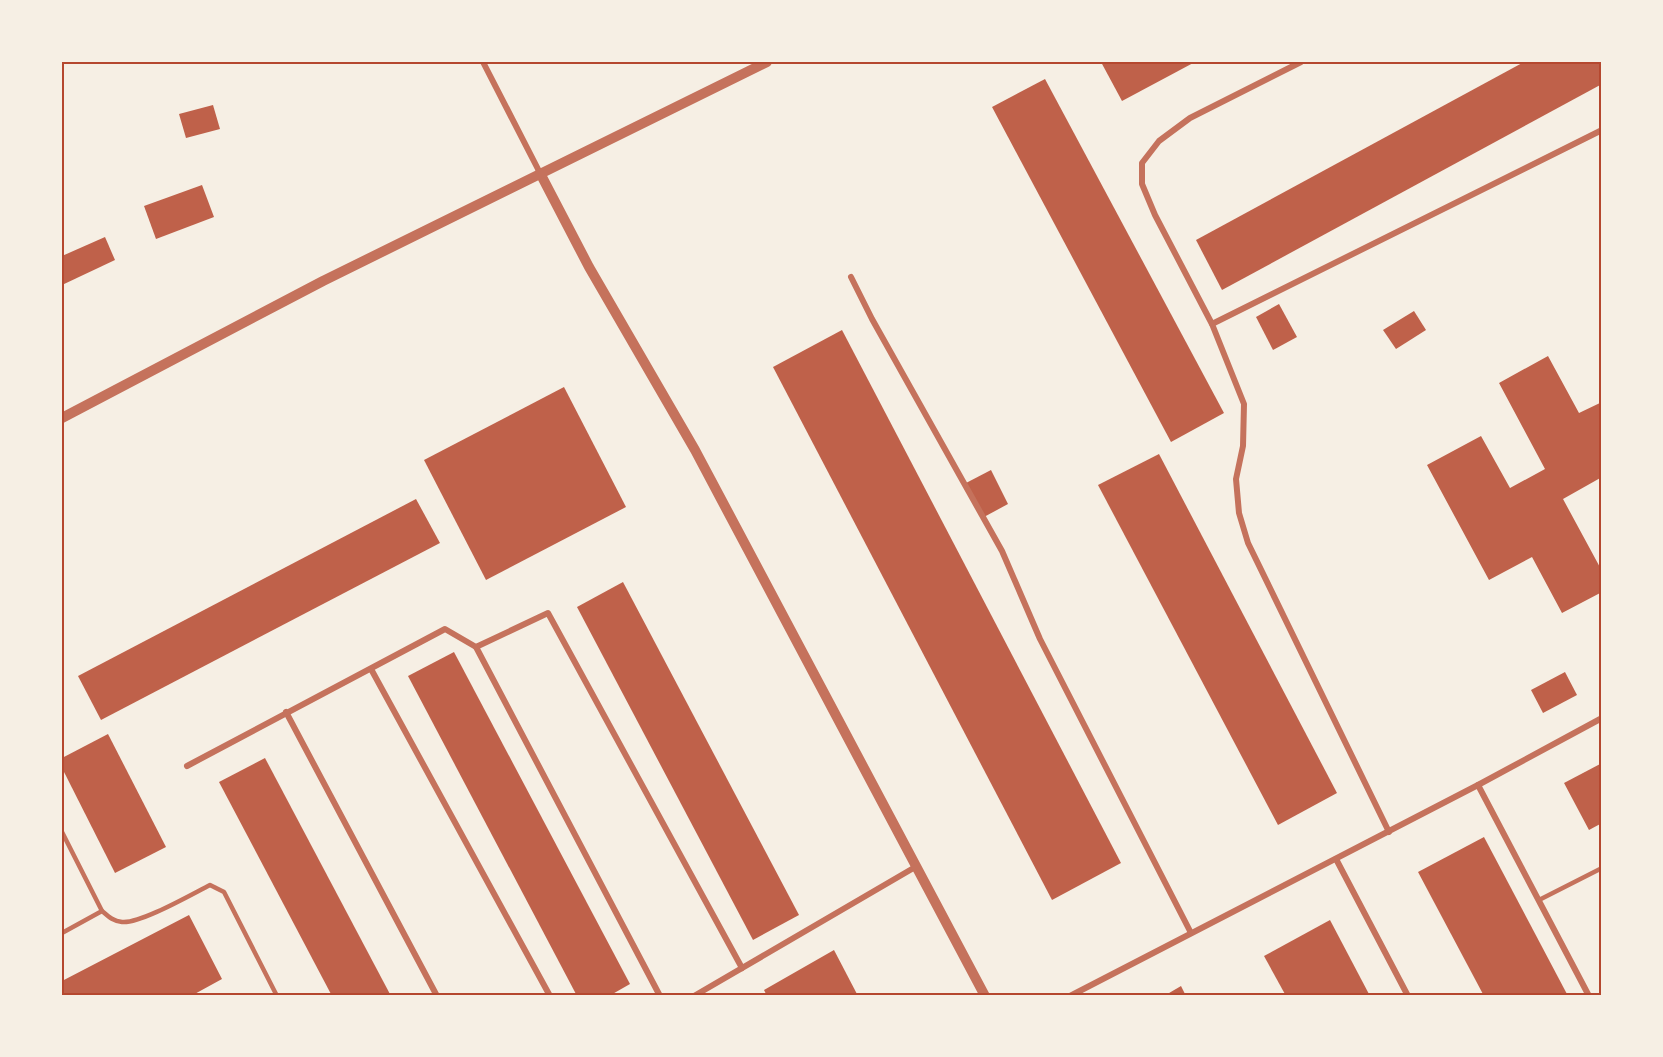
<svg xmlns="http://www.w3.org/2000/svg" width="1663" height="1057" font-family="'Golos Text',sans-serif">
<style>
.building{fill:#bf614a}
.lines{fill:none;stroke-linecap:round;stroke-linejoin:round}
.service{stroke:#c5725c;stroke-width:4.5}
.minor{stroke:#c5725c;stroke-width:6}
.tertiary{stroke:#c5725c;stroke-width:10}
.neatline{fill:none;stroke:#b5482f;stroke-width:2}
</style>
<rect width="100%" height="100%" fill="#f6efe4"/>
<g class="building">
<polygon points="1101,62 1195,62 1122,101"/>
<polygon points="1524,62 1602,62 1602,84 1222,290 1196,240"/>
<polygon points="1045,79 1224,413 1171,442 992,107"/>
<polygon points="213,105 220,129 186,138 179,114"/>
<polygon points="202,185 214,217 156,239 144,206"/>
<polygon points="105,237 115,260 62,285 62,256"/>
<polygon points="1279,304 1297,337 1273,350 1256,317"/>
<polygon points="1414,311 1426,330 1396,349 1383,330"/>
<polygon points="842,330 1121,863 1052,900 773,367"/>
<polygon points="1548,356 1579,413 1602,402 1602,477 1563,499 1602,571 1602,592 1562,613 1532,557 1489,580 1427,465 1481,436 1510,488 1545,469 1499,383"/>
<polygon points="564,387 626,507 486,580 424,460"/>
<polygon points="1159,454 1337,793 1278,825 1098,485"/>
<polygon points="991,470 1008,504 984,517 966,483"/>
<polygon points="416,499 440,543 101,720 78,676"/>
<polygon points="623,582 799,915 753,940 577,607"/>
<polygon points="454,652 630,984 609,996 577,996 408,676"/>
<polygon points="1565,672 1577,695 1543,713 1531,690"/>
<polygon points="108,734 166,847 115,873 62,768 62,758"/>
<polygon points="265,758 391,996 332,996 219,782"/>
<polygon points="1602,763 1602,823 1589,830 1564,783"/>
<polygon points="1484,837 1568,996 1484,996 1418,872"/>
<polygon points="189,915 222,979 191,996 147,996 145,993 141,996 62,996 62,981"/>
<polygon points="1330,920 1370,996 1286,996 1264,956"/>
<polygon points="834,950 858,996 767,996 764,990"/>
<polygon points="1181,986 1186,996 1164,996"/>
</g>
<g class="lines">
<g class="service">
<path d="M62 832 102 911C109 917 113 921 122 922 140 924 192 894 210 885L224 892 277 996"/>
<polyline points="1539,900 1602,868"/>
<polyline points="62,933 102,911"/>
</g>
<g class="minor">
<polyline points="483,62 540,173"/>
<polyline points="1301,62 1190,118 1159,141 1142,163 1142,184 1155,215 1212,324 1244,404 1243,446 1236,479 1239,513 1248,543 1389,832"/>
<polyline points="851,277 872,319 1002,551 1040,639 1191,933"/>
<polyline points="1212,324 1602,130"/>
<polyline points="476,647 660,996"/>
<polyline points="371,669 550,996"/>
<polyline points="286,712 437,996"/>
<polyline points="187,766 445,629 476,647 548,613 742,968"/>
<polyline points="1478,785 1589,996"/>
<polyline points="1336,859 1408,996"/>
<polyline points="694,996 917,866"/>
<polyline points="1070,996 1478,785 1602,718"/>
</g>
<g class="tertiary">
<polyline points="540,173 589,267 695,450 985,996"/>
<polyline points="62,418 323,281 767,62"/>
</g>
</g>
<rect width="1663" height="1057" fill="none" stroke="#f6efe4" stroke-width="126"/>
<rect x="63" y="63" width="1537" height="931" class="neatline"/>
</svg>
